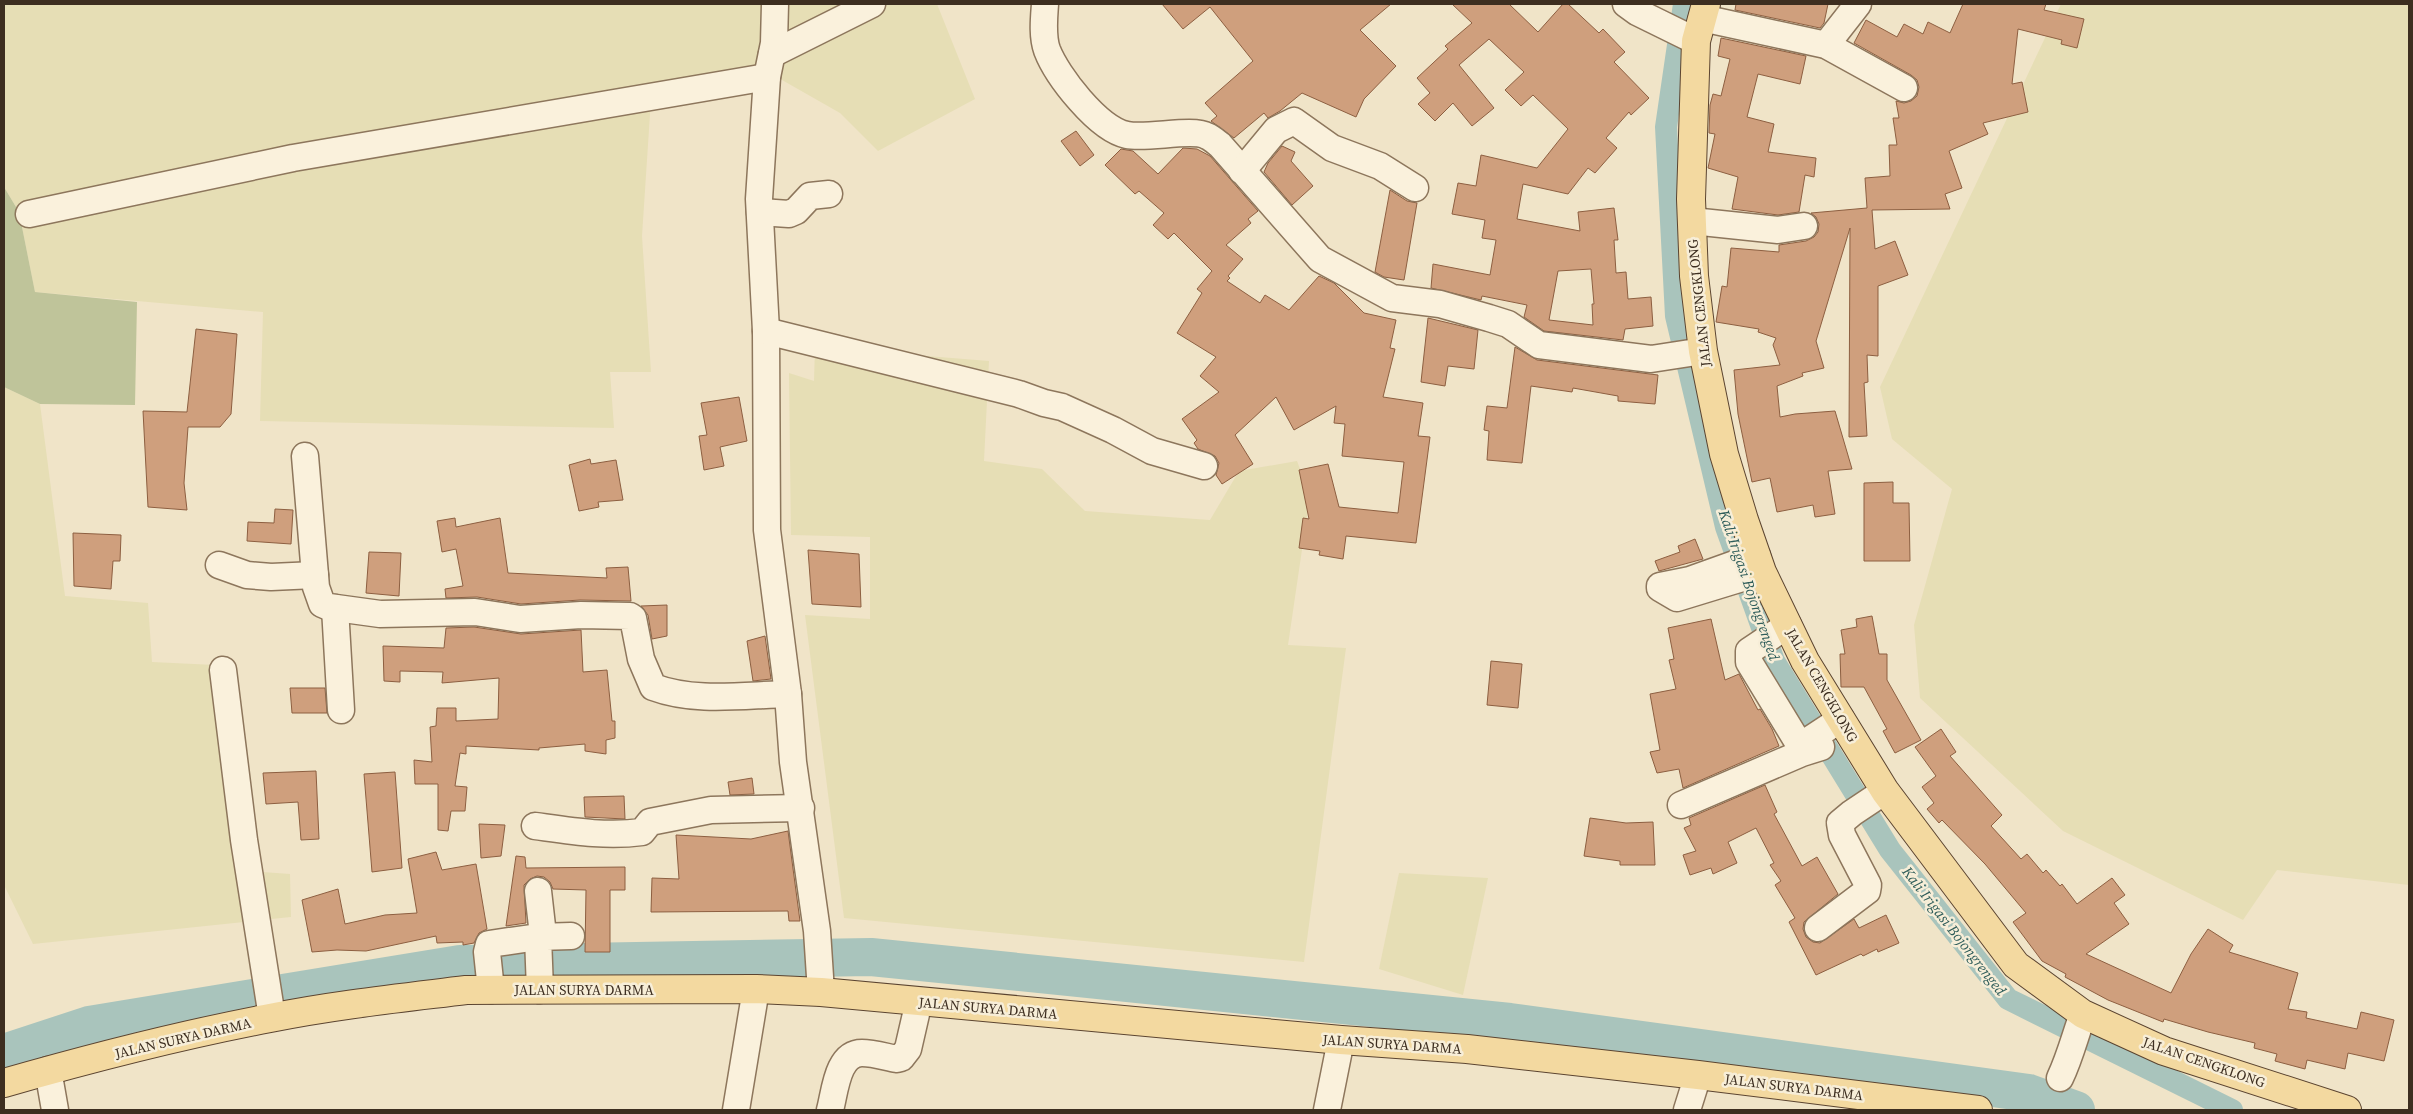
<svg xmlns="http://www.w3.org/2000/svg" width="2413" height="1114" font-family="'Source Serif 4',serif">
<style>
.farmland{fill:#e6deb5}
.cemetery{fill:#bfc49a}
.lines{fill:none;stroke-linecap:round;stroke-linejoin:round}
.canal{stroke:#a9c4bc;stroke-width:22}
.river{stroke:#a9c4bc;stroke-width:38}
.building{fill:#cf9f7d;stroke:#8d5f41;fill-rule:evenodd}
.minor-casing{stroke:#8d765c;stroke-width:29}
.major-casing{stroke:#5b4430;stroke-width:30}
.minor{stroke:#faf1dc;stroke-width:26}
.major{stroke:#f3d9a0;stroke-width:28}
.labels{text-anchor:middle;stroke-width:5;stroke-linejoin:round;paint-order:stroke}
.street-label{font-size:14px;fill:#3d2e20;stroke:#f7eed8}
.water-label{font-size:15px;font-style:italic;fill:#2f5d5a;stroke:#f7eed8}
</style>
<rect width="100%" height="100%" fill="#f0e4c8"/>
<g class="farmland">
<polygon points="4,4 937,4 975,99 878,151 840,113 775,76 651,99 642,236 651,372 610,372 614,428 260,421 263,312 35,292 19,212 4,187"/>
<polygon points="2061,4 2409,4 2409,885 2277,870 2243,920 2063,831 1920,698 1914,625 1952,489 1892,439 1880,387"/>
<polygon points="815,347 989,361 984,461 1042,469 1085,511 1210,520 1239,471 1297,461 1310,495 1288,645 1346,648 1304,962 844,918 805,615 870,619 870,537 791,535 789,373 814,381"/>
<polygon points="4,387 40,404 65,596 148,603 152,662 236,666 262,872 290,874 291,917 33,944 4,885"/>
<polygon points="1399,873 1488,878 1463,995 1379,969"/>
</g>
<polygon class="cemetery" points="4,187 19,212 35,292 137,302 135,405 40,404 4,387"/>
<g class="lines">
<polyline class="canal" points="1684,4 1666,127 1676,316 1726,527 1774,661 1890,850 2008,999 2232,1110"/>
<polyline class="river" points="4,1053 89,1025 460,964 871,957 1510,1022 2029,1093 2076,1110"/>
</g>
<g class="building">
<polygon points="1162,4 1391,4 1360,30 1396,66 1364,99 1356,117 1302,93 1280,111 1268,118 1264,113 1234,138 1211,121 1217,116 1205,103 1253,61 1210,7 1183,29"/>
<path d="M1452 4H1509L1538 32 1563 4H1568L1599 33 1603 29 1625 52 1614 62 1649 98 1631 115 1629 112 1606 138 1617 148 1595 173 1588 168 1568 194 1523 184 1517 219 1580 231 1578 212 1614 208 1618 240H1614L1616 273 1626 272 1628 299 1651 297 1653 326 1625 329 1623 340 1544 331 1524 317 1527 305 1482 296 1481 300 1431 288 1433 264 1490 275 1496 240 1482 238 1485 220 1452 214 1458 183 1476 186 1481 155 1537 168 1568 129 1533 95 1521 106 1505 90 1524 72 1489 39 1459 65 1494 108 1472 126 1453 103 1435 121 1418 104 1430 93 1417 78 1448 49 1445 46 1472 23ZM1591 269 1594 304H1592L1593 325 1549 320 1558 271Z"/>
<polygon points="1736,4 1828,4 1824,23 1820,28 1735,10"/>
<polygon points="1963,4 2046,4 2044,10 2084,19 2077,48 2061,44 2062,40 2018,29 2012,84 2022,82 2028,112 1983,123 1988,134 1949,151 1962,188 1945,194 1950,209 1872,210 1875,249 1895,241 1908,275 1878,286 1878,356 1867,355 1868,382 1864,383 1867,436 1849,437 1850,228 1816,341 1824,368 1802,373 1803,376 1777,386 1780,417 1795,414 1835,411 1852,469 1828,471 1835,514 1815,517 1813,505 1777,512 1770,478 1752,482 1738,414 1734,370 1780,365 1773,345 1776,338 1758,332 1759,329 1716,322 1722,286 1727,287 1731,248 1779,252 1779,245 1806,241 1814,237 1818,232 1819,224 1816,217 1811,213 1867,208 1865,178 1890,176 1889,145 1897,145 1893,118 1899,118 1896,101 1904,103 1911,101 1917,96 1919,87 1917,80 1911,75 1854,43 1866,20 1897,37 1904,24 1923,34 1928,22 1950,33"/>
<polygon points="1721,38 1806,56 1800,84 1758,74 1747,117 1774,124 1768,152 1816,158 1814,177 1805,175 1799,212 1778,215 1732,209 1738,177 1708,168 1715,134 1709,133 1710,105 1713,94 1721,96 1730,59 1718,56"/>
<polygon points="1076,131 1094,155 1080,166 1061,141"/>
<polygon points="1282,146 1295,152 1291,161 1313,186 1292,205 1264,172 1268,163"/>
<polygon points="1183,148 1197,149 1210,156 1258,211 1248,219 1251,223 1226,245 1243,259 1228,276 1230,278 1227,281 1260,303 1265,295 1289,310 1319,276 1334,283 1364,313 1396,320 1390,348 1395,349 1383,397 1423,403 1418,436 1430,437 1416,543 1346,536 1343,559 1319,555 1320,551 1299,548 1303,518 1309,519 1299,470 1328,464 1339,507 1398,513 1404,462 1342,456 1345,424 1334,423 1336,406 1294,430 1276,397 1235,435 1253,464 1222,484 1216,475 1219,463 1215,456 1198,449 1194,443 1197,440 1182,419 1219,392 1200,376 1216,357 1177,333 1202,293 1197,289 1212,271 1174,233 1168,239 1153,225 1164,213 1139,191 1135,194 1105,165 1121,149 1133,151 1158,174"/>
<polygon points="1390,190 1407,201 1417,203 1404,280 1384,277 1375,272"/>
<polygon points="1428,318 1478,330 1474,369 1448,366 1445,386 1421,382"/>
<polygon points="196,329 237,334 231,414 220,427 188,427 184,483 187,510 148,507 143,411 187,412"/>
<polygon points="1515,347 1537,360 1658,375 1655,404 1618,401 1618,396 1573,388 1572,392 1531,386 1522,463 1487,460 1489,431 1484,430 1487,406 1507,408"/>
<polygon points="739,397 747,441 720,447 724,466 704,470 699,436 707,435 701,403"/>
<polygon points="590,459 591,464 616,460 623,500 598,502 599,507 579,511 569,465"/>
<polygon points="1893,482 1893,503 1909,503 1910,561 1864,561 1864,483"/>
<polygon points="275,509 293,510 291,544 247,541 248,522 274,523"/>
<polygon points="455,518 456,527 500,518 508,573 607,578 606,568 628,567 631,601 580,600 521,604 477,597 446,598 445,589 463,586 456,549 442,552 437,521"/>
<polygon points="73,533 121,535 120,561 113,561 111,589 74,586"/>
<polygon points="1695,539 1703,559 1659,571 1655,561 1680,552 1678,546"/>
<polygon points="808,550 859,554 861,607 812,604"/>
<polygon points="369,552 401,553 399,596 366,593"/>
<polygon points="667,605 667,636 652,639 648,615 641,606"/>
<polygon points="1872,616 1879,654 1887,654 1887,680 1921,740 1895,753 1883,731 1887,729 1864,687 1841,687 1840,654 1845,654 1841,630 1857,627 1856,619"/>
<polygon points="1711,619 1725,680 1739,674 1758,710 1760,709 1772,729 1779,746 1683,788 1679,769 1657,773 1650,752 1660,750 1650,694 1676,689 1669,660 1674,659 1668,628"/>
<polygon points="474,627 521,634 581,630 583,672 607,670 612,721 615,721 615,738 606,740 606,754 585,751 585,744 539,748 539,750 466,746 466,754 460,753 455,786 467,787 465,811 451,811 448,831 438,830 438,784 415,784 414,760 432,762 430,727 436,726 437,708 456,708 456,721 498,719 499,678 442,683 443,672 400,671 400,682 384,681 383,646 444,648 446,628"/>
<polygon points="765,636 771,679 753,681 747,641"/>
<polygon points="1491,661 1522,664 1518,708 1487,705"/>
<polygon points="290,688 325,688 327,713 292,713"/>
<polygon points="1941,729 1956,752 1950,756 2002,815 1991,826 2021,859 2027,854 2043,873 2046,870 2060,886 2062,884 2077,904 2112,878 2125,895 2114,903 2129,924 2086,954 2171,993 2191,954 2208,929 2233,945 2229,952 2298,973 2288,1009 2307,1012 2306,1018 2357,1029 2361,1012 2394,1020 2384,1061 2348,1053 2345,1069 2307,1060 2305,1069 2275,1061 2277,1054 2254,1048 2255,1043 2208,1032 2164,1019 2163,1022 2108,1000 2065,977 2066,974 2042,961 2013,922 2026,913 1985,864 1942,820 1939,823 1927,809 1934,803 1922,787 1936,776 1915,747"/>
<polygon points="316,771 319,839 301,840 298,802 266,804 263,773"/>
<polygon points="395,772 402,868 372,872 364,774"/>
<polygon points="752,778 754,794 730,795 728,782"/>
<polygon points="1765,785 1777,812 1774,814 1802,866 1817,857 1838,894 1804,922 1803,929 1806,937 1813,942 1820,943 1854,919 1859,928 1886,915 1899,943 1878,952 1877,949 1863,956 1861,954 1816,975 1789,922 1795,918 1775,885 1781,881 1770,865 1774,863 1756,828 1728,842 1737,863 1713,874 1711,868 1690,875 1683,855 1696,851 1684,828 1691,825 1689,818"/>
<polygon points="624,796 625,819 585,817 584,797"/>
<polygon points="1590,818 1626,823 1653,822 1655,865 1620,865 1620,861 1584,856"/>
<polygon points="479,824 505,825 501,856 481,858"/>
<polygon points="788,831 800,921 789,921 788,911 651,912 652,878 679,879 676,835 751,839"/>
<polygon points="436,852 442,870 476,864 487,929 479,933 474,943 463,945 463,942 437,943 436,936 366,951 337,950 312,952 302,900 338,889 345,924 385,915 417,913 408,859"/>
<polygon points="516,856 525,857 526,868 625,867 625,890 610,890 610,952 585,952 586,890 553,889 550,882 544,877 537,876 530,879 524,885 526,923 506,926"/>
</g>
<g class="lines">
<defs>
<g id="minor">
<polyline points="775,4 774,43 767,77 759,199 766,331 767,530 788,694 793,762 817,931 821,992"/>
<path d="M1045 4C1044 18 1042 36 1047 50 1057 76 1098 129 1127 135 1148 139 1193 128 1207 136 1212 138 1216 142 1220 145L1320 259 1392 298 1440 304 1489 318 1508 324 1539 345 1651 359 1703 351"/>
<polyline points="1626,4 1637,12 1696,41"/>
<polyline points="1702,18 1826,45 1904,88"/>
<polyline points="1826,45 1858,4"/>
<polyline points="772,54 872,4"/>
<polyline points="1242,171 1276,130 1294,121 1332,148 1380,166 1415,188"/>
<polyline points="760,212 789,214 796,211 810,196 829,194"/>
<polyline points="29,214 293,158 767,77"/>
<polyline points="1692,221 1778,230 1804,226"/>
<polyline points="766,331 1019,394 1044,403 1062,407 1113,430 1152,451 1204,466"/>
<path d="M305 456 316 587 322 604 329 607 380 614 475 612 520 619 581 615 630 616 633 618 641 659 653 687C696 703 743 695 788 694"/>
<polyline points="1757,556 1690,580 1660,586 1660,588 1677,598 1762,572"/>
<polyline points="219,565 247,575 271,577 315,575"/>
<polyline points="335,608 341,710"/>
<polyline points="1788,625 1749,651 1749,662 1799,744 1803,744 1841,719"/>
<polyline points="223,670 244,840 272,1017"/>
<polyline points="1681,805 1802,753 1821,747"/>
<path d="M535 826C571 831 606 837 642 832L650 822 711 810 801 808"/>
<polyline points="538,891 543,935"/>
<polyline points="1818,928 1867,891 1868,885 1842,835 1840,823 1852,813 1885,791"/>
<polyline points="491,990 487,952 489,944 538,937"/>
<polyline points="540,990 538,937 571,936"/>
<polyline points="48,1070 55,1110"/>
<path d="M2060 1078C2070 1057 2075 1036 2083 1014"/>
<polyline points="736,1110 756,989"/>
<path d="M830 1110C835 1092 837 1053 862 1053 873 1053 886 1057 897 1059L901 1058 908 1049 919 1001"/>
<polyline points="1327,1110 1341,1040"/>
<polyline points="1687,1110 1698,1075"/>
</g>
<g id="major">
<polyline points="1706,4 1696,41 1691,199 1694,276 1703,351 1724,454 1744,520 1762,572 1805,661 1885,791 2016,965 2083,1014 2164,1051 2347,1110"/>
<path d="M4 1083C91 1058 181 1035 270 1018 334 1005 401 998 466 990L756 989 821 992 1341 1040 1467 1049 1698 1075 1978 1110"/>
</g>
</defs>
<use href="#minor" class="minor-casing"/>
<use href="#major" class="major-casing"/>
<use href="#minor" class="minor"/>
<use href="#major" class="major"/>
</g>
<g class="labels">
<g class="street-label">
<text transform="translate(1699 303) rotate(-96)" y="5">JALAN CENGKLONG</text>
<text transform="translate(1822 685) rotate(60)" y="5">JALAN CENGKLONG</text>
<text x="584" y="995">JALAN SURYA DARMA</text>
<text transform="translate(988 1008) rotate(5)" y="5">JALAN SURYA DARMA</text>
<text transform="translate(183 1038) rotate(-13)" y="5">JALAN SURYA DARMA</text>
<text transform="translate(1392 1044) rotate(4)" y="5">JALAN SURYA DARMA</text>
<text transform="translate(2204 1062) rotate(19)" y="5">JALAN CENGKLONG</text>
<text transform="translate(1794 1087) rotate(7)" y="5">JALAN SURYA DARMA</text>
</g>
<g class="water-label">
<text transform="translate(1749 585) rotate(71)" y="5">Kali Irigasi Bojongrenged</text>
<text transform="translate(1954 931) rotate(52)" y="5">Kali Irigasi Bojongrenged</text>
</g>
</g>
<rect width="2413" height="1114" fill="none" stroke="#3d2e20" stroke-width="10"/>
</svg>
